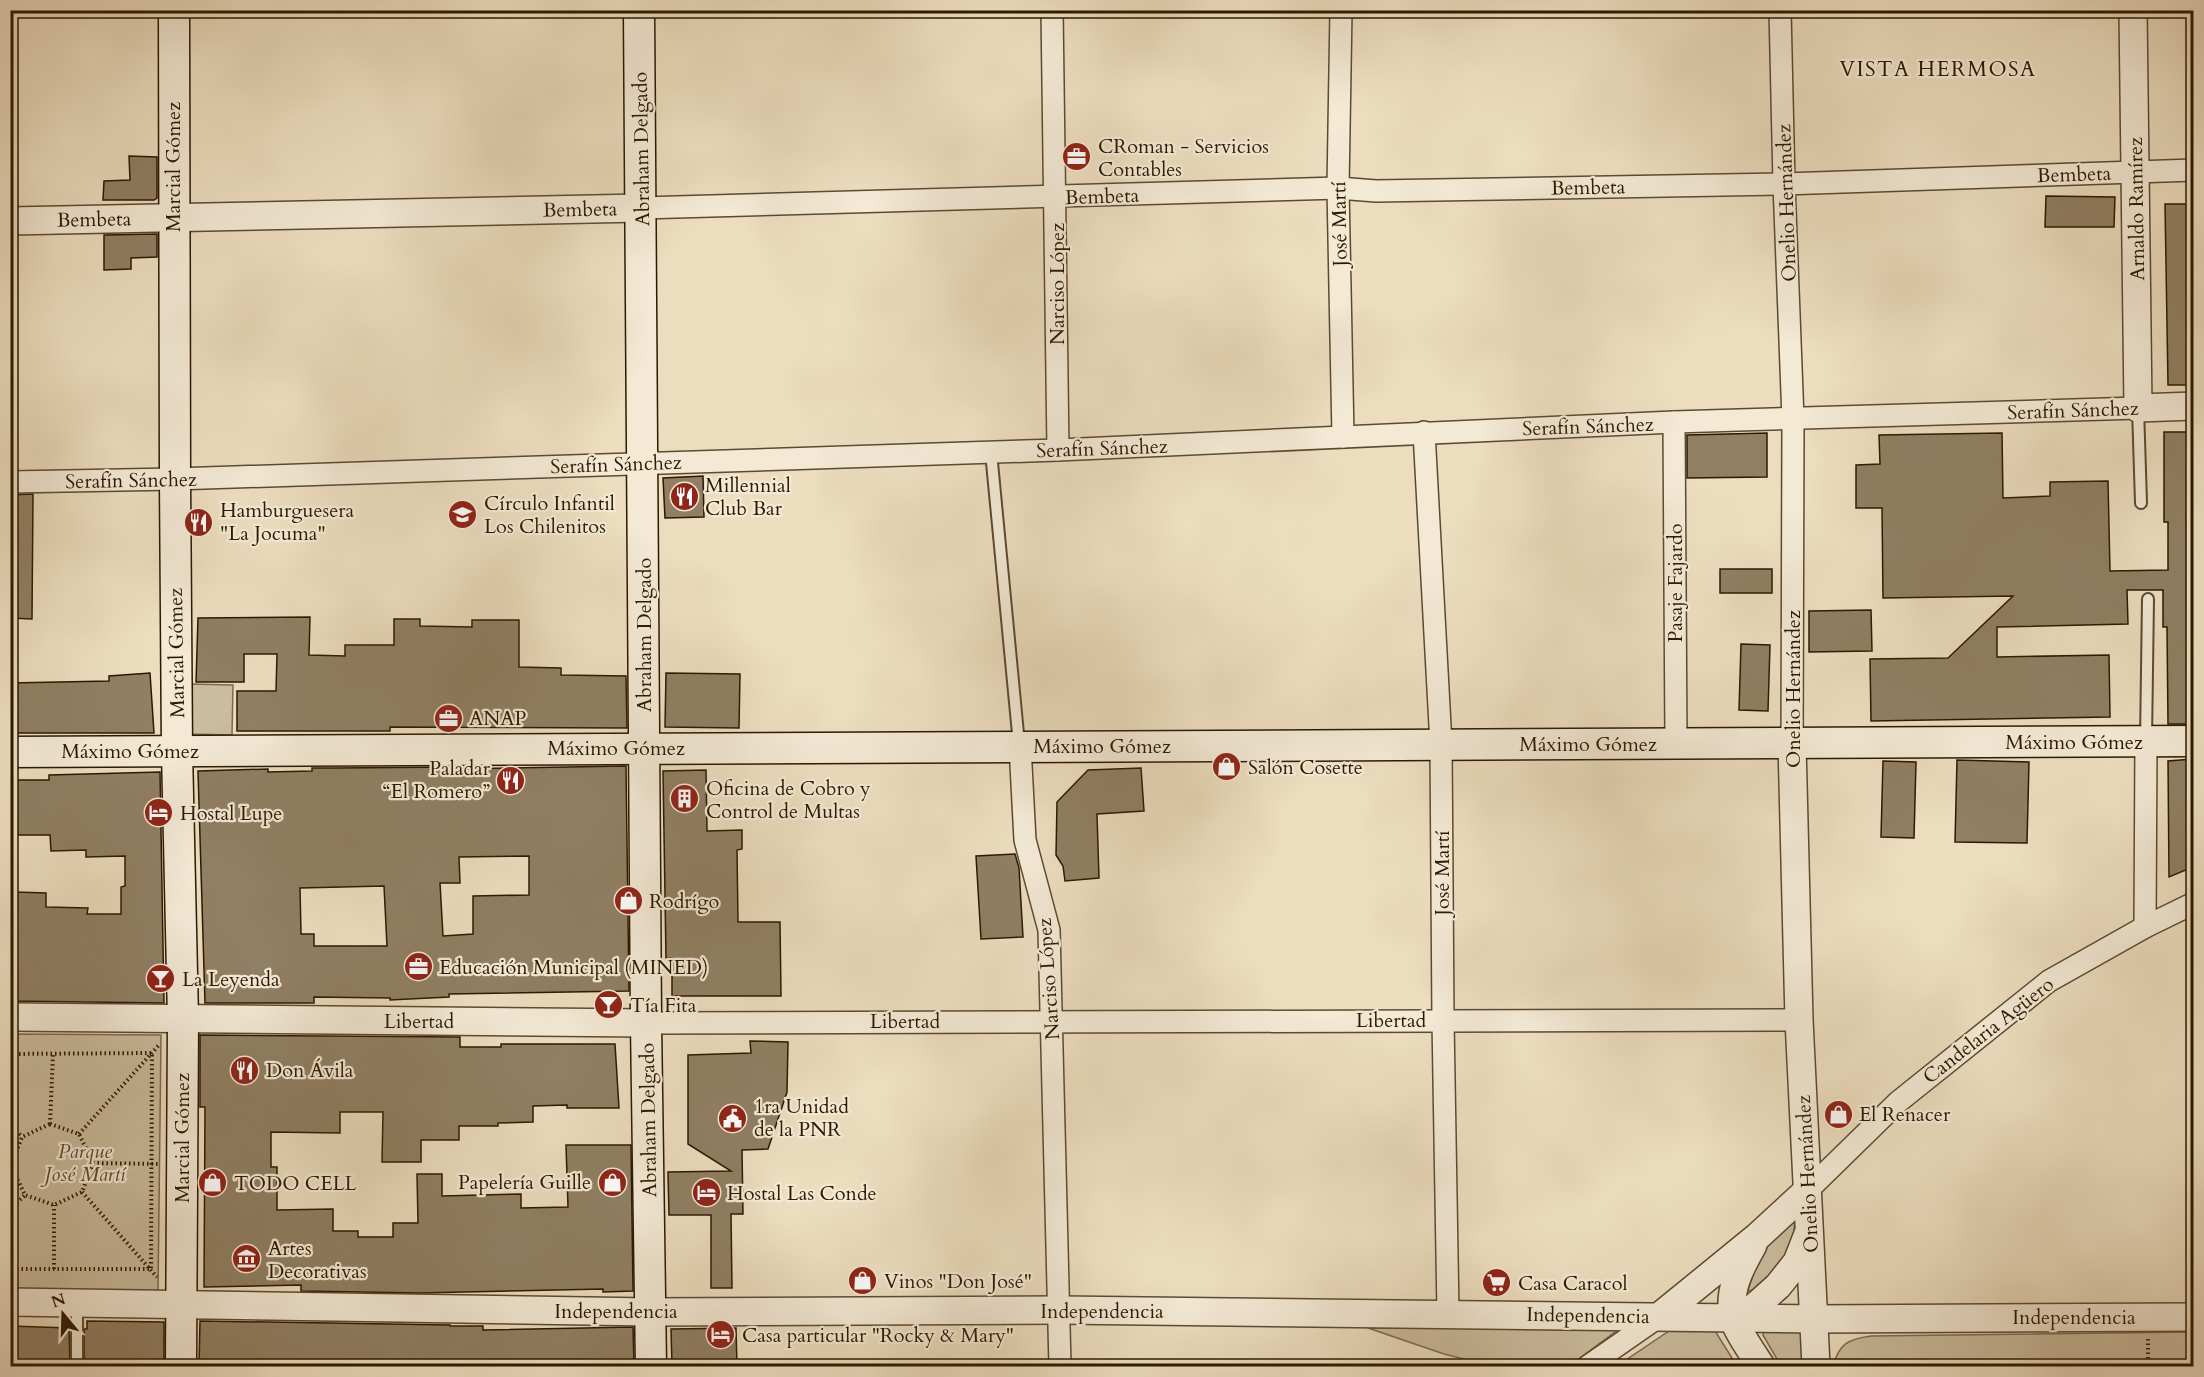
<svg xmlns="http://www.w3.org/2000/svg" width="2204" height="1377" font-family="Cardo,serif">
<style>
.green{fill:#cbbc9f;stroke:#7c6a50;stroke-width:1.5}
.building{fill:#907f64;stroke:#2c1901;stroke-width:1.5;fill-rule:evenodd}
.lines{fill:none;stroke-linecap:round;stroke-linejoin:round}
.service-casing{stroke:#5c4a30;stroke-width:14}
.minor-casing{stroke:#5c4a30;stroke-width:24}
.tertiary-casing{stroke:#5c4a30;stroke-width:30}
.secondary-casing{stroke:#2c1901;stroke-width:33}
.path{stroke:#2c1901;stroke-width:4;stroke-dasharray:1.5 3;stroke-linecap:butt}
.service{stroke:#f3e9d5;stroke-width:10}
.minor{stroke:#f3e9d5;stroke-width:21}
.tertiary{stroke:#f3e9d5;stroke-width:27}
.secondary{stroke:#f3e9d5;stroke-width:30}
.labels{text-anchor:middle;stroke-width:4.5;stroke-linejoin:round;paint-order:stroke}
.poi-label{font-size:20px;fill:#2c1901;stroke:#f3e9d5;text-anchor:start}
.street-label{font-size:20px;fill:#2c1901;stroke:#f3e9d5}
.park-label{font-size:20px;font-style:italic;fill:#5c4a30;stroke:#f3e9d5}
.neighbourhood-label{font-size:21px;letter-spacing:1.5px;fill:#2c1901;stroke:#f3e9d5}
</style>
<rect width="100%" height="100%" fill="#ecddbf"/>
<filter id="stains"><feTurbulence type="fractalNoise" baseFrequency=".00333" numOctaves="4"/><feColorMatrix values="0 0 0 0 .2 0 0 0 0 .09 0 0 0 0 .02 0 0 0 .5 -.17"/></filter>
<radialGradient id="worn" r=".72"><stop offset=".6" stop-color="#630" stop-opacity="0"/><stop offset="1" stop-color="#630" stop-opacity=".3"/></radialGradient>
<g class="green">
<polygon points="190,684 233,685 232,735 189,734"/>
<polygon points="11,1034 161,1035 158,1292 11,1291"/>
<path d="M1795 1210C1794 1257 1790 1260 1757 1293L1748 1290 1765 1240Z"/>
<polygon points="1678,1325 1712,1326 1737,1366 1617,1366"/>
<polygon points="1623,1326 1569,1366 1491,1366 1444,1354 1368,1328"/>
<polygon points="1803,1327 1805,1366 1781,1366 1763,1335 1764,1329"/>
<path d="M2193 1332V1366H1833C1839 1344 1848 1339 1871 1336Z"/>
</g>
<g class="building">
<polygon points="129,156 157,157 157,198 154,200 103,200 104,181 130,180"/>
<polygon points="2046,196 2115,197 2114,227 2045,227"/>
<polygon points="2165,204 2193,204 2193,385 2168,385"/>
<polygon points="157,234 157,257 131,258 131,269 104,270 104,235"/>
<polygon points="2164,432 2193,432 2193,724 2168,724 2167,627 2163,627 2163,590 2127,590 2128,624 1997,627 1997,657 2109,655 2110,717 1871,721 1870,659 1948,658 2013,596 1883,598 1882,508 1856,508 1856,465 1880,464 1879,435 2002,433 2003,498 2050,496 2050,482 2108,481 2110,571 2168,570 2168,522 2164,522"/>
<polygon points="1767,433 1767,477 1687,478 1687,435"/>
<polygon points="703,476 704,517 665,518 663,478"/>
<polygon points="33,494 32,619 10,618 10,495"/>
<rect x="1720" y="569" width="52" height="24"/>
<polygon points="1871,610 1872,651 1809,652 1809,611"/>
<polygon points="310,617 309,655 345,656 345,645 394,645 394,619 420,619 420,626 472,627 472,620 519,620 519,667 561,668 561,675 626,676 627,728 390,727 390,731 237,731 237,691 276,691 277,654 244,654 244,682 196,682 198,618"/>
<polygon points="1741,644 1770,645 1768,711 1739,710"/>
<polygon points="150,673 154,733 10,733 10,683 109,681 109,676"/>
<polygon points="666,673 740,674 739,728 665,727"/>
<polygon points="2193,759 2193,867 2169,877 2168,761"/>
<polygon points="1957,760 2029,762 2027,843 1955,842"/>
<polygon points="1883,761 1916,762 1914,838 1881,837"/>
<path d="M626 766 629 991 449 994V997L390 1000V998L314 997V1003H205L198 771 268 769V772L312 771V768H334L456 767V769ZM529 856V895L473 896V934L443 936 440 883H460L459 857ZM384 886 387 946H314V934H301L300 888Z"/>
<polygon points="1141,768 1144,811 1097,814 1099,878 1065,881 1063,866 1056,855 1057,802 1088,770"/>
<polygon points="706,770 707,831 742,830 742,849 737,850 738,922 780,922 781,996 672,996 672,958 666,958 663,771"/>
<polygon points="160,772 164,1003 10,1001 10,966 13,966 15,892 46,893 46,907 88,908 87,914 121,914 121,887 125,886 125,856 86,857 86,850 51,851 50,835 10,835 10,780 49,780 49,775"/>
<polygon points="1015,854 1019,868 1023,937 981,939 976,856"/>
<polygon points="200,1035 460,1037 460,1047 501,1047 501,1044 615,1044 619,1108 567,1108 567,1105 533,1106 533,1122 498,1123 498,1126 459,1126 459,1140 421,1140 421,1162 382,1162 383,1112 340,1112 340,1133 271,1132 271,1167 277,1167 277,1210 333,1209 333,1231 358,1231 358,1237 393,1237 393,1223 418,1223 417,1174 442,1174 442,1196 521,1194 521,1208 568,1207 566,1145 631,1145 633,1291 603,1292 603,1289 419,1293 301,1291 301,1285 204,1287 205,1107 200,1107"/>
<polygon points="750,1041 788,1042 787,1092 768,1149 742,1150 743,1214 731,1214 732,1288 711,1288 711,1215 669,1215 668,1172 731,1171 688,1144 688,1055 751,1053"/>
<polygon points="87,1321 164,1322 164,1366 84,1366 84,1329 87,1329"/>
<polygon points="200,1321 450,1325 450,1326 483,1326 483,1330 633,1327 634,1366 199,1366"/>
<polygon points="10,1326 69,1328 70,1366 10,1366"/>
<polygon points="736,1328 737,1366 672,1366 671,1329"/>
</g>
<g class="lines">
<defs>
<g id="service">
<polyline points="2138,408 2141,503"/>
<polyline points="991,452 1019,744"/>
<polyline points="2146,740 2148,599"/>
<polyline points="77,1304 77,1366"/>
</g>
<g id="minor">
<polyline points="1052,10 1058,450"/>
<polyline points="1341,10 1338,188 1343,437"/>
<polyline points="1780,10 1784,184 1793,419 1792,744"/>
<polyline points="641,208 1338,188 1376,191 1784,184 2194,170"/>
<polyline points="1674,422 1676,743"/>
<polyline points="1424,432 1441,744 1443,1020 1448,1314"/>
<polyline points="10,482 175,479 1058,450 1674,422 2138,408"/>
<polyline points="1020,746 1025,840 1049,930 1060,1366"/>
<polyline points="2145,927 2146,741"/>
<polyline points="646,1023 1799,1020"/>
<polyline points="1807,1191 1898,1102 2049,981 2145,927 2194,903"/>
<polyline points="1588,1366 1660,1316"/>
</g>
<g id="tertiary">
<polyline points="2133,10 2138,408 2194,406"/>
<polyline points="10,221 641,208"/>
<polyline points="1792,744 1799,1020 1816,1366"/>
<polyline points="10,1017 646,1023"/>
<path d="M1753 1245C1740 1268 1728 1290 1733 1317 1735 1328 1754 1355 1761 1366"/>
<polyline points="10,1302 650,1312 1060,1310 1815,1319 2194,1317"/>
<polyline points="1660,1316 1757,1237 1807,1191"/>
<polyline points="1741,1319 1778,1286 1797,1262 1808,1234"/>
</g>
<g id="secondary">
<polyline points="174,10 175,479 177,751 183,1019 181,1366"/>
<polyline points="639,10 646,1023 651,1366"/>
<polyline points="10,752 2194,741"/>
</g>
</defs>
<use href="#service" class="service-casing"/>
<use href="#minor" class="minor-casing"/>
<use href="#tertiary" class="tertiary-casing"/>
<use href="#secondary" class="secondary-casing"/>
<g class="path">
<polyline points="10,1054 152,1053 151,1269 10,1269"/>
<polyline points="10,1124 22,1137"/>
<polygon points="50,1124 79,1134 93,1163 82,1192 54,1205 25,1195 11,1166 22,1137"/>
<polyline points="50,1124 53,1054"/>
<polyline points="79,1134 159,1045"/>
<polyline points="93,1163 160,1164"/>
<polyline points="82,1192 157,1277"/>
<polyline points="10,1209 25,1195"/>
<polyline points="54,1269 54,1205"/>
<polyline points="2148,1339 2148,1366"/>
</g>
<use href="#service" class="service"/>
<use href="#minor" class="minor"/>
<use href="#tertiary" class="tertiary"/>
<use href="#secondary" class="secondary"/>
</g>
<defs>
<symbol id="office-disc" viewBox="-11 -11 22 22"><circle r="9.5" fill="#8f2418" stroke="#f3e9d5"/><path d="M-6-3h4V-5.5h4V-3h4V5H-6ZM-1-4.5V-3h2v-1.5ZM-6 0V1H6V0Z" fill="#fff"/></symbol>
<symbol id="restaurant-disc" viewBox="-11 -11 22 22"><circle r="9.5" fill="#8f2418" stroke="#f3e9d5"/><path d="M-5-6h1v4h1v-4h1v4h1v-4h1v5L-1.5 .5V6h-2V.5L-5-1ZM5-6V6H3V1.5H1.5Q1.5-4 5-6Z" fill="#fff"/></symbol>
<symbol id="school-disc" viewBox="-11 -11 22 22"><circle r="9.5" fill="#8f2418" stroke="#f3e9d5"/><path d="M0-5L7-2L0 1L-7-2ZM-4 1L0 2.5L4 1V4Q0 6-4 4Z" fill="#fff"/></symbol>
<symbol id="shop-disc" viewBox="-11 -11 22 22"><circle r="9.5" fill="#8f2418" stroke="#f3e9d5"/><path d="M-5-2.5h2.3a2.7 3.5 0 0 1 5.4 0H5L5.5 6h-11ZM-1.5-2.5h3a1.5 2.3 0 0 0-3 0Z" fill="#fff"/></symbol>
<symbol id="building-disc" viewBox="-11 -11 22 22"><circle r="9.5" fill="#8f2418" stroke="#f3e9d5"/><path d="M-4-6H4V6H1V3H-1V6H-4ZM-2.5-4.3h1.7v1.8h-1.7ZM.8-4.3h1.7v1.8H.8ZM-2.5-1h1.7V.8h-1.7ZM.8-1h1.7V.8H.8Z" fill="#fff"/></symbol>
<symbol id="hotel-disc" viewBox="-11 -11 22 22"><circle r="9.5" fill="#8f2418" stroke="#f3e9d5"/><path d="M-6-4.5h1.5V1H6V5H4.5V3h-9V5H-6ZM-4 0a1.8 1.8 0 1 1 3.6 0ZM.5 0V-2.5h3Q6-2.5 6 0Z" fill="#fff"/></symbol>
<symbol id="bar-disc" viewBox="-11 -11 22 22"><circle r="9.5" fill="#8f2418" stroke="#f3e9d5"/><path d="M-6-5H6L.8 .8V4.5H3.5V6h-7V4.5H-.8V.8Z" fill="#fff"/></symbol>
<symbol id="civic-disc" viewBox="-11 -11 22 22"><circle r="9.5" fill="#8f2418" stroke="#f3e9d5"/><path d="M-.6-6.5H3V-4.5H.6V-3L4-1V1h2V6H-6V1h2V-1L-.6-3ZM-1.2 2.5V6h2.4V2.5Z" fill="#fff"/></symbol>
<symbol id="museum-disc" viewBox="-11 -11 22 22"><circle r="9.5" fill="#8f2418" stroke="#f3e9d5"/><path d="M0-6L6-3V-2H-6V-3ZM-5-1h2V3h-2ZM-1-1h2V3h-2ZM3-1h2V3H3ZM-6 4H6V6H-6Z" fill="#fff"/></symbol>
<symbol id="supermarket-disc" viewBox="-11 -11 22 22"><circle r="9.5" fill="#8f2418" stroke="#f3e9d5"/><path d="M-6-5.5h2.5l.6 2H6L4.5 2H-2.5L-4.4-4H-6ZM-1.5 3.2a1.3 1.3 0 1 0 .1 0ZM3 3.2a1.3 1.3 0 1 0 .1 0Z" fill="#fff"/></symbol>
</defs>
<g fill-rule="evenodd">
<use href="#office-disc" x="1060" y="140" width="33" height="33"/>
<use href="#restaurant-disc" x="668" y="480" width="33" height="33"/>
<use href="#school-disc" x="446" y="498" width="33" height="33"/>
<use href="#restaurant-disc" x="182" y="506" width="33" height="33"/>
<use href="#office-disc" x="432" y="702" width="33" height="33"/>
<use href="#shop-disc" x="1210" y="750" width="33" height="33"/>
<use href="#restaurant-disc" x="494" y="764" width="33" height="33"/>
<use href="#building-disc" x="668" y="782" width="33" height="33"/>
<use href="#hotel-disc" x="142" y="796" width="33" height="33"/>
<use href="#shop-disc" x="612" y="884" width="33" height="33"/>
<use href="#office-disc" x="402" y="950" width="33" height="33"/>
<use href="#bar-disc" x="144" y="962" width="33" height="33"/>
<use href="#bar-disc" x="592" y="988" width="33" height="33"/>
<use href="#restaurant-disc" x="228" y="1054" width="33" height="33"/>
<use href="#shop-disc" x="1822" y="1098" width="33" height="33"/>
<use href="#civic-disc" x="716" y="1102" width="33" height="33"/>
<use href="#shop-disc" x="596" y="1166" width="33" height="33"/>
<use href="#shop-disc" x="196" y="1166" width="33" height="33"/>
<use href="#hotel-disc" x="690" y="1176" width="33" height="33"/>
<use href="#museum-disc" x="230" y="1242" width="33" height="33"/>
<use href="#shop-disc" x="846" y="1264" width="33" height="33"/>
<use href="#supermarket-disc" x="1480" y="1266" width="33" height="33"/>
<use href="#hotel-disc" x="704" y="1318" width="33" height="33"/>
</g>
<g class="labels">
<g class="poi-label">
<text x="1098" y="153">CRoman - Servicios<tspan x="1098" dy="23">Contables</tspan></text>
<text x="705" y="492">Millennial<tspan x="705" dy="23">Club Bar</tspan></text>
<text x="484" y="510">Círculo Infantil<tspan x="484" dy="23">Los Chilenitos</tspan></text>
<text x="220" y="517">Hamburguesera<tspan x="220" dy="23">"La Jocuma"</tspan></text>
<text x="469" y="725">ANAP</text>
<text x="1248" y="774">Salón Cosette</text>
<text x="490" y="775" text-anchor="end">Paladar<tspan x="490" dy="23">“El Romero”</tspan></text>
<text x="706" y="795">Oficina de Cobro y<tspan x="706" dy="23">Control de Multas</tspan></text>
<text x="180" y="820">Hostal Lupe</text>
<text x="649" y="908">Rodrígo</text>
<text x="439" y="974">Educación Municipal (MINED)</text>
<text x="182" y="986">La Leyenda</text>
<text x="630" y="1012">Tía Fita</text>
<text x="266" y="1077">Don Ávila</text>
<text x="754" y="1113">1ra Unidad<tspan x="754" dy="23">de la PNR</tspan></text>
<text x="1859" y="1121">El Renacer</text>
<text x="591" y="1189" text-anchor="end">Papelería Guille</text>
<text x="234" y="1190">TODO CELL</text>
<text x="727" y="1200">Hostal Las Conde</text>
<text x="268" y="1255">Artes<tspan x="268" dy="23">Decorativas</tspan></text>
<text x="884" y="1288">Vinos "Don José"</text>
<text x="1518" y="1290">Casa Caracol</text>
<text x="742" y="1342">Casa particular "Rocky &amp; Mary"</text>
</g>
<g class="street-label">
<text transform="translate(641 149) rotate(-91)" y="7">Abraham Delgado</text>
<text transform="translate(173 167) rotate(-90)" y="7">Marcial Gómez</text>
<text transform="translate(2074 174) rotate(-2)" y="7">Bembeta</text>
<text transform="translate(1588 187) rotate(-1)" y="7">Bembeta</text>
<text transform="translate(1102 196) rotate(-2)" y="7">Bembeta</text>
<text transform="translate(1786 203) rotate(-92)" y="7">Onelio Hernández</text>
<text transform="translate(580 209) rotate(-1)" y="7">Bembeta</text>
<text transform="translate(2136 209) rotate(-91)" y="7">Arnaldo Ramírez</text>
<text transform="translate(94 219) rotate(-1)" y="7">Bembeta</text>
<text transform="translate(1339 224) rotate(-91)" y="7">José Martí</text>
<text transform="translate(1057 284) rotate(-90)" y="7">Narciso López</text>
<text transform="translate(2073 410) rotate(-2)" y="7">Serafín Sánchez</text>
<text transform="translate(1588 426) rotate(-2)" y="7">Serafín Sánchez</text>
<text transform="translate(1102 448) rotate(-2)" y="7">Serafín Sánchez</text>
<text transform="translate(616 464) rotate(-2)" y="7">Serafín Sánchez</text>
<text transform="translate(131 480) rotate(-1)" y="7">Serafín Sánchez</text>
<text transform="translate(1675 583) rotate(-90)" y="7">Pasaje Fajardo</text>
<text transform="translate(644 635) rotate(-90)" y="7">Abraham Delgado</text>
<text transform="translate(176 653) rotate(-91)" y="7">Marcial Gómez</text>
<text transform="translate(1793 689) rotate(-90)" y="7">Onelio Hernández</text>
<text x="2074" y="749">Máximo Gómez</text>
<text x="1588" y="751">Máximo Gómez</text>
<text x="1102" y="753">Máximo Gómez</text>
<text x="616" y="755">Máximo Gómez</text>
<text x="130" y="758">Máximo Gómez</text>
<text transform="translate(1442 873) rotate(-90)" y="7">José Martí</text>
<text transform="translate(1048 979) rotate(-94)" y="7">Narciso López</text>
<text x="1391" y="1027">Libertad</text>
<text x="419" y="1028">Libertad</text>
<text x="905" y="1028">Libertad</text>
<text transform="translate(1988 1030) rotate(-38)" y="7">Candelaria Agüero</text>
<text transform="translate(648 1120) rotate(-91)" y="7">Abraham Delgado</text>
<text transform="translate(182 1138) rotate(-90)" y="7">Marcial Gómez</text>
<text transform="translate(1807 1174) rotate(-93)" y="7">Onelio Hernández</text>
<text x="616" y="1318">Independencia</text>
<text x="1102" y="1318">Independencia</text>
<text transform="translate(1588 1315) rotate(1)" y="7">Independencia</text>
<text x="2074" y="1324">Independencia</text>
</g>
<g class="park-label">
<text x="85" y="1158">Parque<tspan x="85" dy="23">José Martí</tspan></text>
</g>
<g class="neighbourhood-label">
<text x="1938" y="76">VISTA HERMOSA</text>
</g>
</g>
<rect width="2204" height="1377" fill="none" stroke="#ecddbf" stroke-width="36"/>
<rect x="12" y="12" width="2180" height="1353" fill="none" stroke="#2c1901" stroke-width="3"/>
<rect x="18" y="18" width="2168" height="1341" fill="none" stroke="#2c1901" stroke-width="1.5"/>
<g transform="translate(63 1314) rotate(341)" stroke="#f3e9d5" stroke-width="4.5" paint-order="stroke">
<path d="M0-4.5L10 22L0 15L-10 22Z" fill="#2c1901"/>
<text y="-9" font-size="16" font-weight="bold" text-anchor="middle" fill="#2c1901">N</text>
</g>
<rect width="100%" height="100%" filter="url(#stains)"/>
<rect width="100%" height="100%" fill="url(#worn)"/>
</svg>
